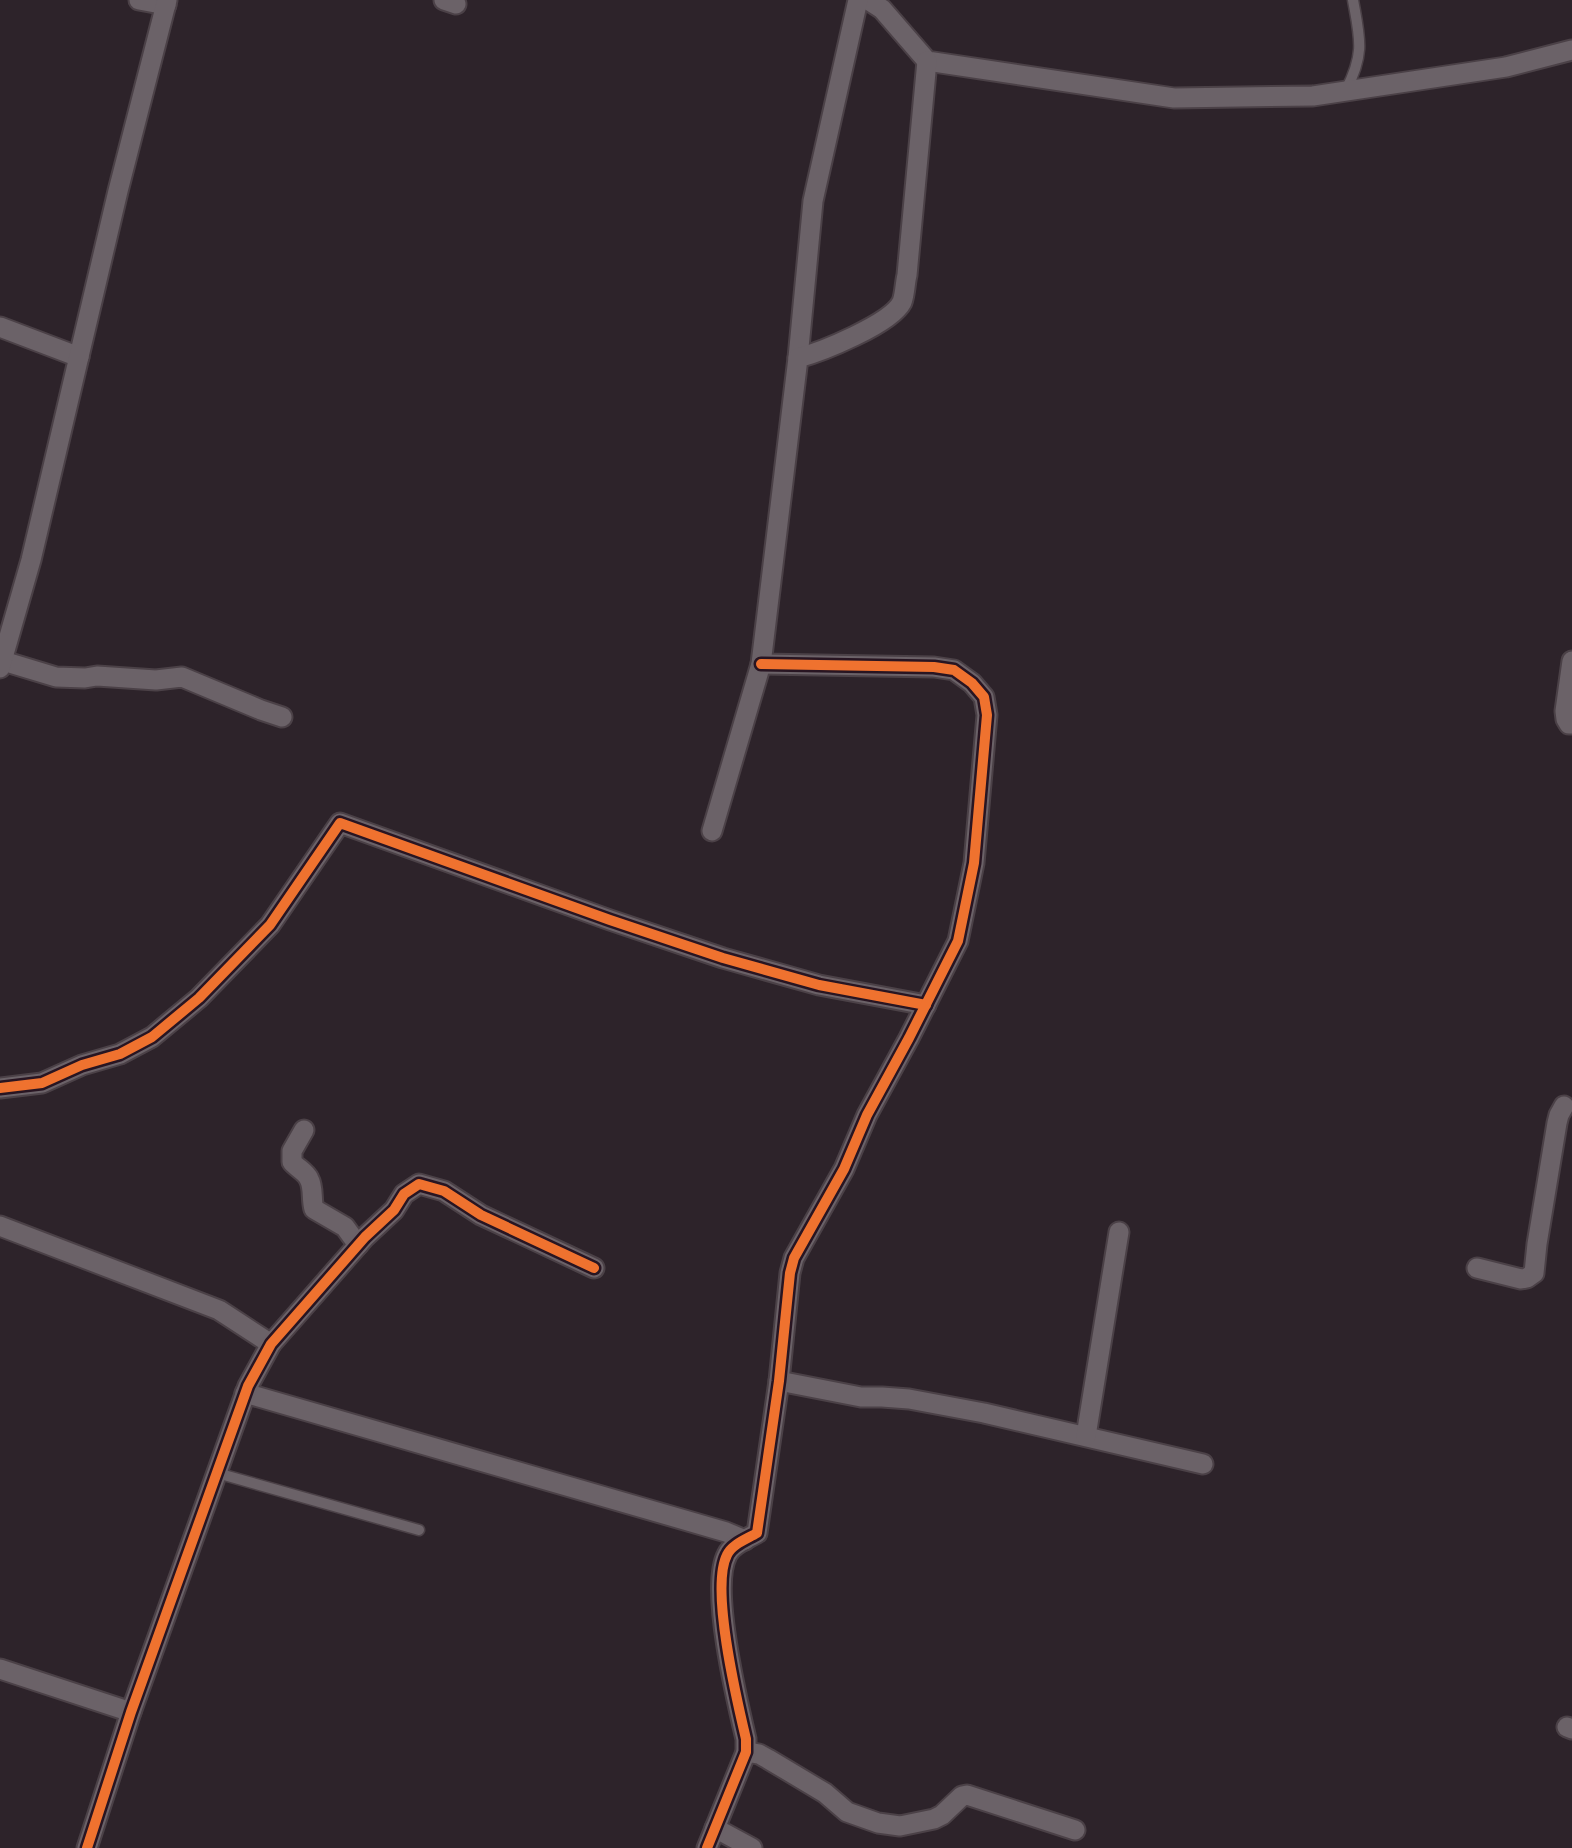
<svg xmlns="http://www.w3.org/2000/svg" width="1572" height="1848" font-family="Manrope,sans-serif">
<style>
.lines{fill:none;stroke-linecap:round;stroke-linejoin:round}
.lane-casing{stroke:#4b4147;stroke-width:13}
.street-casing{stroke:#4b4147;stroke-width:23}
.lane{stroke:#6b6268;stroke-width:10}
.street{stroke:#6b6268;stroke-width:19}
.cycleway-casing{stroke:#281522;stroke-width:15}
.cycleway{stroke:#ef722f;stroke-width:10}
</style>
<rect width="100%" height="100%" fill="#2d232a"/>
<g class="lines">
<defs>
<g id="lane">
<path d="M1346 90C1365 53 1360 39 1353 0"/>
<polyline points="217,1473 419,1530"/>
</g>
<g id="street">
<polyline points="139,0 166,5"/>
<polyline points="444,0 456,4"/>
<polyline points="868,0 882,9 927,61 1174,98 1313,96 1506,67 1572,50"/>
<polyline points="0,327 79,357"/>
<polyline points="798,358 813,201 858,0"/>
<polyline points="0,660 56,677 85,678 97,676 156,680 182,677 261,710 282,717"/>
<polyline points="1572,661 1565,711 1566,719 1569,724 1572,724"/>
<polyline points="0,668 31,560 118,191 167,0"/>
<path d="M712 831 761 664 798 358C821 352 891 324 902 302 905 294 905 283 907 275L927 61"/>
<polyline points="0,1088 42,1083 82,1065 120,1054 152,1037 199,998 270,925 340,823 610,920 723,958 819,985 926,1005"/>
<path d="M304 1130 292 1151V1162C297 1168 306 1172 309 1179 314 1188 311 1200 314 1209L345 1227 358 1245"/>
<polyline points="0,1226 219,1310 271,1344"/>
<polyline points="1477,1268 1521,1279 1527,1278 1534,1273 1537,1244 1557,1123 1559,1115 1564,1106"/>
<polyline points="779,1381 861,1397 882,1397 909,1399 984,1413 1203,1464"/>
<polyline points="245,1393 726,1532 745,1540"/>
<polyline points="1086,1436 1119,1232"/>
<polyline points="0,1669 131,1712"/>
<polyline points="1567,1727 1572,1729"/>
<polyline points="746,1752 759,1754 768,1759 825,1793 847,1812 878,1823 900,1826 934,1819 942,1815 962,1796 967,1795 1075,1830"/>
<polyline points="715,1828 752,1848"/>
<polyline points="87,1848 131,1712 248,1386 271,1344 365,1237 394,1210 404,1194 419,1184 444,1191 481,1215 594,1268"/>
<path d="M707 1848 746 1752V1739C737 1701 710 1588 727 1555 732 1544 747 1539 757 1533L779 1381 790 1273 794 1258 844 1169 867 1115 909 1038 958 941 974 863 987 715 984 697 972 683 954 670 934 667 761 664"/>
</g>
</defs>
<use href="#lane" class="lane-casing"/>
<use href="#street" class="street-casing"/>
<use href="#lane" class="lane"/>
<use href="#street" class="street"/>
<defs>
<g id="cycleway">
<polyline points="0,1088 42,1083 82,1065 120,1054 152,1037 199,998 270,925 340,823 610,920 723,958 819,985 926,1005"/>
<polyline points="87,1848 131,1712 248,1386 271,1344 365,1237 394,1210 404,1194 419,1184 444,1191 481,1215 594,1268"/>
<path d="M707 1848 746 1752V1739C737 1701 710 1588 727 1555 732 1544 747 1539 757 1533L779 1381 790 1273 794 1258 844 1169 867 1115 909 1038 958 941 974 863 987 715 984 697 972 683 954 670 934 667 761 664"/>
</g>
</defs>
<use href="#cycleway" class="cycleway-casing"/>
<use href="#cycleway" class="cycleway"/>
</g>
</svg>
